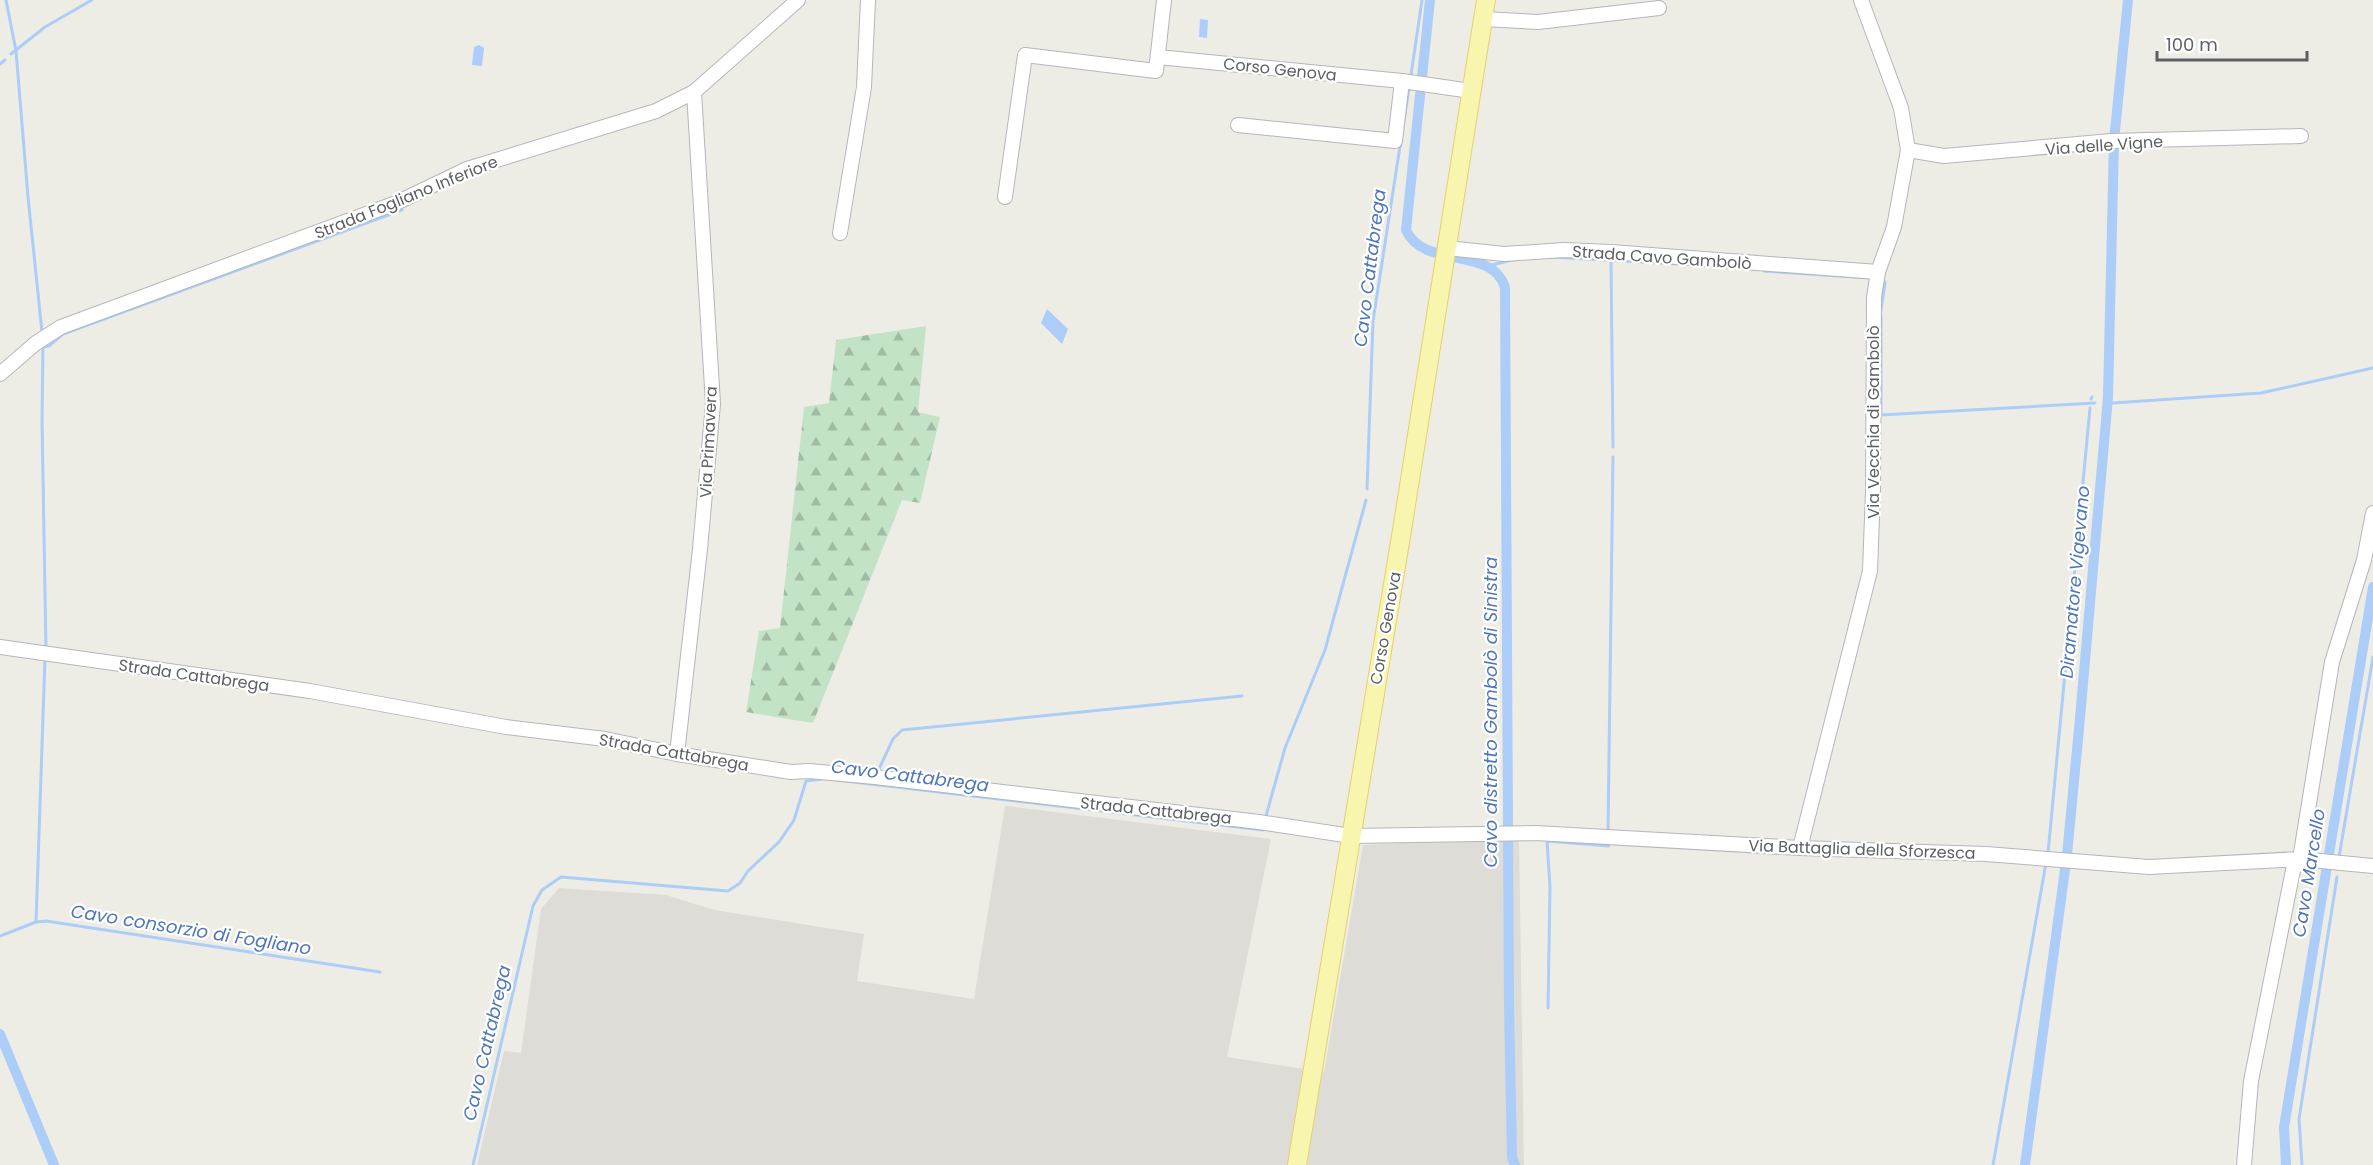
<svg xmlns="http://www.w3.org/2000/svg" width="2373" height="1165" font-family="Poppins,sans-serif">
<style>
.industrial{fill:#dddcd7}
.forest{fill:url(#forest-firs)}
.water{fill:#abcdf8}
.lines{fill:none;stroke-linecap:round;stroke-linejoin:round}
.stream{stroke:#abcdf8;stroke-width:3}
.canal{stroke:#abcdf8;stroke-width:10}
.minor-casing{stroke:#b5b6bb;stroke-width:16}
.major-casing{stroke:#e6d266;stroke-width:20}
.minor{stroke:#fff;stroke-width:14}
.major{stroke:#f8f5af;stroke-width:18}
.labels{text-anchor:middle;stroke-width:4.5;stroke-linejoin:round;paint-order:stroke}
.street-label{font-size:16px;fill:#5d5f64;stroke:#fff}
.water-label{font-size:18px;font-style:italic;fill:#4f76b9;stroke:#fff}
</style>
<defs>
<pattern id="forest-firs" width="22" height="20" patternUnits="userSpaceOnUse" patternTransform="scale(1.5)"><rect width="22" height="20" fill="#c3e3c7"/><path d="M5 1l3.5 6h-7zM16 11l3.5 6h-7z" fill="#a2bba5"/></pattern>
</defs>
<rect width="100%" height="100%" fill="#eeede5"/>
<polygon class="industrial" points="1005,806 1271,839 1227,1057 1324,1072 1363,845 1519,837 1524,1165 477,1165 504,1051 521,1053 541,909 559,888 666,895 715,910 864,934 857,981 974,999"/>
<polygon class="forest" points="926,326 918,412 940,417 920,503 902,500 813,723 746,712 759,631 780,628 804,407 829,403 836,340"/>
<g class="water">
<polygon points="1200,19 1208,20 1207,38 1199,37"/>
<polygon points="479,45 484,48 482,66 472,65 474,47"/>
<polygon points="1047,309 1068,329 1062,344 1041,323"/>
</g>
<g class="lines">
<g class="stream">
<polyline points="6,0 16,51 28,197 42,332"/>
<polyline points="11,54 45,27 92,0"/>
<polyline points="0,64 5,60"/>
<polyline points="1411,75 1422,0"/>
<polyline points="1551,257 1713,266"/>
<polyline points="1611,261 1613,447"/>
<polyline points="1488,266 1512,260"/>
<polyline points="1764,271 1870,278"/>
<polyline points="1881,310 1885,283 1883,279"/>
<polyline points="1881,316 1881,415 2095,403"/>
<polyline points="43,347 49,346 63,334 402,210"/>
<polyline points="43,347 42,419 46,650"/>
<polyline points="2104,397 2108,397"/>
<polyline points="2091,399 2092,397"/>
<polyline points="2113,403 2261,393 2373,368"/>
<polyline points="1367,489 1373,321 1409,88"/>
<polyline points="878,771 893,739 902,730 1242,696"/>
<polyline points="836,780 1263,830"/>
<polyline points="1266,816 1285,748 1325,650 1366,500"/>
<polyline points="1608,833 1613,457"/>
<polyline points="2048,853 2090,408"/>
<polyline points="2339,857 2373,657"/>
<polyline points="36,922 45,658"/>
<polyline points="0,936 36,922 46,921 380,972"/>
<polyline points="1548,1008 1550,887 1547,841 1609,846"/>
<polyline points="473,1165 533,906 542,890 561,877 728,891 740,883 748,871 779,842 794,820 806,781 823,779"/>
<polyline points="1993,1165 2046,863"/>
<polyline points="2302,1165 2299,1119 2337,877"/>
</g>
<g class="canal">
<path d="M1430 0 1406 230C1424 270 1491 245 1505 287L1509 1005 1512 1157 1515 1165"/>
<polyline points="0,1034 54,1165"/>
<polyline points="2025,1165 2067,855 2080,718 2108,397 2114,141 2128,0"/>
<polyline points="2286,1165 2284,1127 2373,587"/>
</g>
<defs>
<g id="minor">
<polyline points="1483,19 1538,22 1659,8"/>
<polyline points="1158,57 1402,81 1471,91"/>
<polyline points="1238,125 1395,141 1402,81"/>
<polyline points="1908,150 1944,156 2111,141 2301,136"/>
<polyline points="1005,197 1025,55 1156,71 1164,0"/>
<polyline points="840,233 864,87 868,0"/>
<polyline points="1447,248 1504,254 1564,250 1611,252 1878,272"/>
<polyline points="0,374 36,343 61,327 396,203 467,169 656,111 694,92 798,0"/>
<polyline points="0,647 310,691 506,727 605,739 677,754 791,772 809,771 875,777 1259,822 1351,836 1536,833 1800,848 1986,854 2149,867 2300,859 2373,866"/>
<polyline points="677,754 700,549 713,404 694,92"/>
<polyline points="1800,848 1870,571 1873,491 1874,297 1878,272 1894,227 1908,150 1901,108 1861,0"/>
<polyline points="2244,1165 2251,1081 2293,870 2300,859 2332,662 2364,560 2373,513"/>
</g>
<polyline id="major" points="1297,1165 1402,530 1486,0"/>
</defs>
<use href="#minor" class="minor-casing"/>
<use href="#major" class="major-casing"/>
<use href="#minor" class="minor"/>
<use href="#major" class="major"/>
</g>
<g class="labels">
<g class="street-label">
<text transform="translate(1280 69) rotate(6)" y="6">Corso Genova</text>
<text transform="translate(2104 145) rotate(-4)" y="6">Via delle Vigne</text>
<text transform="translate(406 197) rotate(-22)" y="6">Strada Fogliano Inferiore</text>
<text transform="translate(1662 257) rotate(4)" y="6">Strada Cavo Gambolò</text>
<text transform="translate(1873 422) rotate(-90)" y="6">Via Vecchia di Gambolò</text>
<text transform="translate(708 442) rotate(-87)" y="6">Via Primavera</text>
<text transform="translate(1385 628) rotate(-80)" y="6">Corso Genova</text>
<text transform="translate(194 675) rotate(8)" y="6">Strada Cattabrega</text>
<text transform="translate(674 752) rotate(10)" y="6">Strada Cattabrega</text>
<text transform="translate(1156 810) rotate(6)" y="6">Strada Cattabrega</text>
<text transform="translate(1862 849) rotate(2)" y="6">Via Battaglia della Sforzesca</text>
</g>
<g class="water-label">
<text transform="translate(1370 268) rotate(-83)" y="6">Cavo Cattabrega</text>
<text transform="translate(2075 582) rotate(-85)" y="6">Diramatore Vigevano</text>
<text transform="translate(1491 712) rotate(-90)" y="6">Cavo distretto Gambolò di Sinistra</text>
<text transform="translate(910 776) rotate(7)" y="6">Cavo Cattabrega</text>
<text transform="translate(2309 873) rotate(-81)" y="6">Cavo Marcello</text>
<text transform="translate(191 930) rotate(9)" y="6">Cavo consorzio di Fogliano</text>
<text transform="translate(487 1043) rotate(-77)" y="6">Cavo Cattabrega</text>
</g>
</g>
<path d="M2157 51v9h150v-9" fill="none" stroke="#5d5f64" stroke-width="3"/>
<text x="2166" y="51" font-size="18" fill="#5d5f64" stroke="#ffffff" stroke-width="4.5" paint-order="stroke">100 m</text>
</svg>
